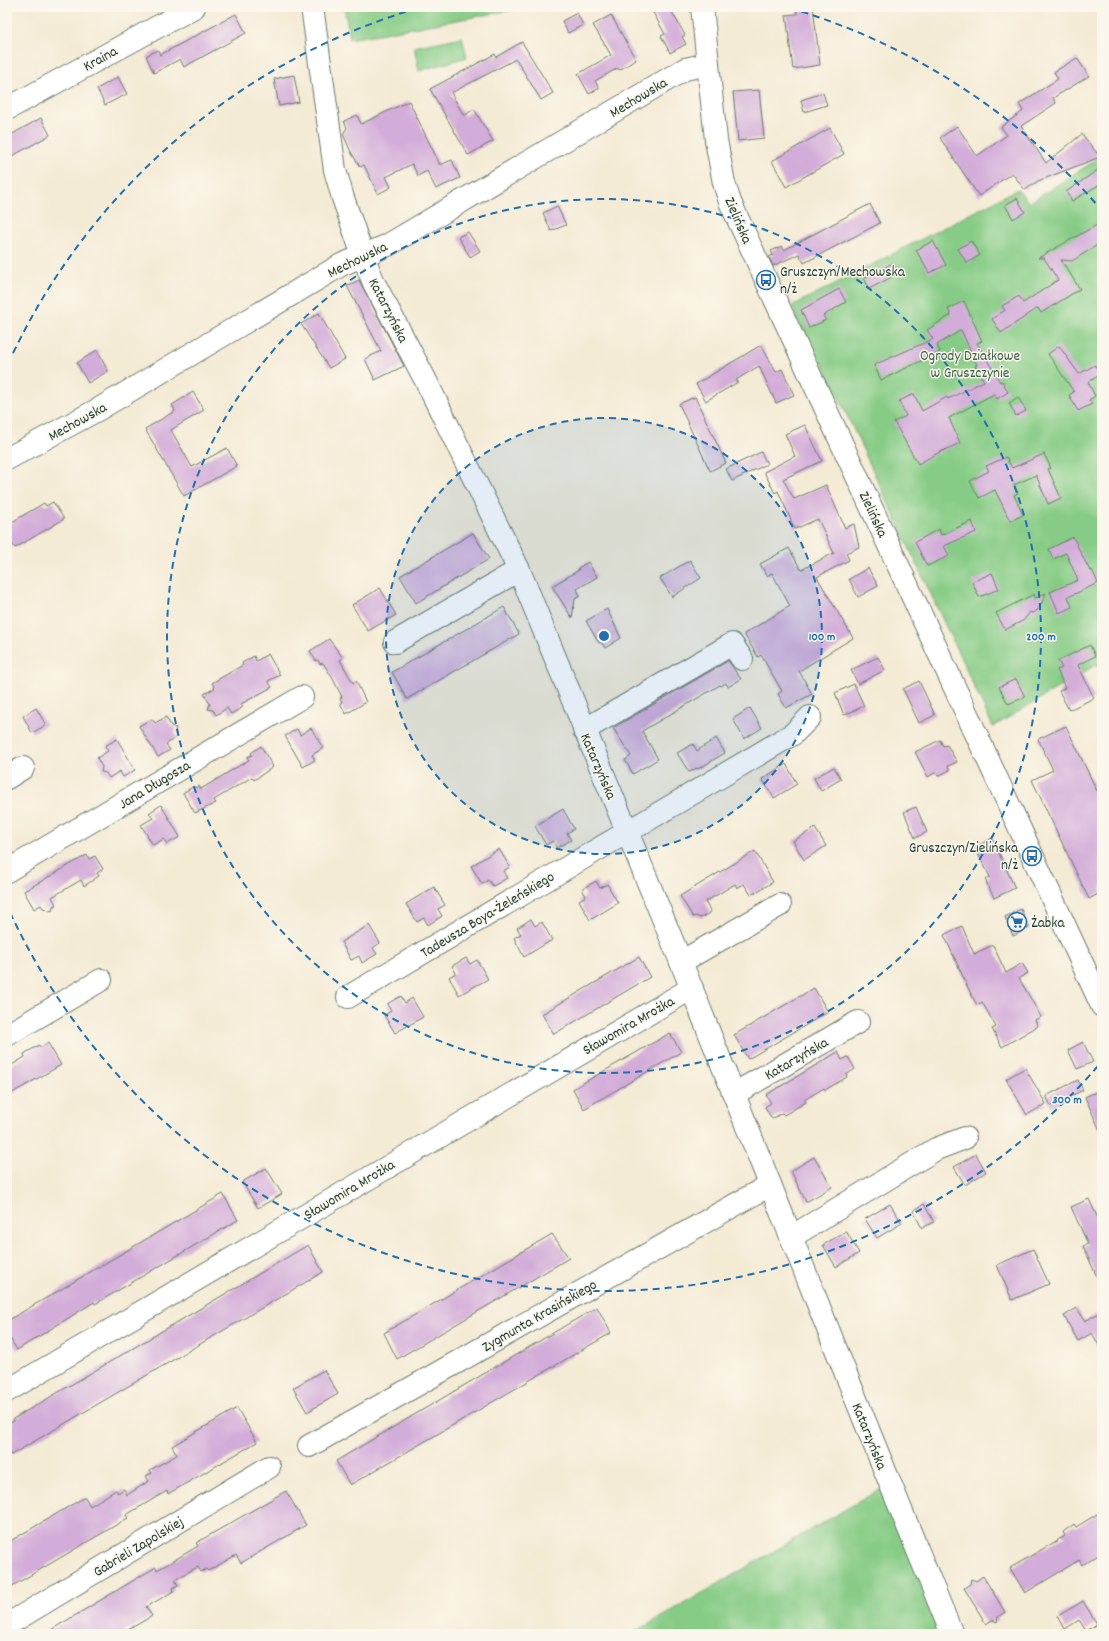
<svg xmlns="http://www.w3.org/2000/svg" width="1109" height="1641" font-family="Dekko,sans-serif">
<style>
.green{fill:#87cc86;stroke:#53845d}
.building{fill:#d3add9}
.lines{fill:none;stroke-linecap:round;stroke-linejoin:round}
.minor-casing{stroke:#6a7a6c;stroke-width:24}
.minor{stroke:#fff;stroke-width:22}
.ring{fill:none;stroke:#1f6fb2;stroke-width:2;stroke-dasharray:7 5}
.labels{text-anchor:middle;stroke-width:3;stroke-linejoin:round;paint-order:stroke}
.street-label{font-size:15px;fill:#1f3d34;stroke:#fbf7ec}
.poi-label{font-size:15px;fill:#1f3d34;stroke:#fbf7ec;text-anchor:start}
.park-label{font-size:15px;fill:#396148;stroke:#fbf7ec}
.centre{fill:#1f6fb2;stroke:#fbf7ec;stroke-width:2}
.ring-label{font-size:12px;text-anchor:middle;font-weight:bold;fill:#1f6fb2;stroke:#fbf7ec;stroke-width:3;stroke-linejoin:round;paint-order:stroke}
</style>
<rect width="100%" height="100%" fill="#fbf7ec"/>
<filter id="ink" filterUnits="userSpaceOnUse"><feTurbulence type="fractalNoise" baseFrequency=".025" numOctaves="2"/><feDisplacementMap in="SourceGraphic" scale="8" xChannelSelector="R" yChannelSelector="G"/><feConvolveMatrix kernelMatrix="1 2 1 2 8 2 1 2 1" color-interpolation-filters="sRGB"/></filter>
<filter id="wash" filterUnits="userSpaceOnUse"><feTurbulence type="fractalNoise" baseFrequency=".012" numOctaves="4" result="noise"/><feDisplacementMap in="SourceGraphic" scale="16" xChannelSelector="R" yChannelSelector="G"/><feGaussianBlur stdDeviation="0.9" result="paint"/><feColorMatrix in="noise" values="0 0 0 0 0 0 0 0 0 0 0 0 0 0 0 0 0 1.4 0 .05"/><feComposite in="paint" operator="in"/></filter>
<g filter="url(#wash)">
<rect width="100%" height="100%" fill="#f4ebd5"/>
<g class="green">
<polygon points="344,7 530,7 350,39"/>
<polygon points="462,37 467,57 419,71 414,47"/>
<polygon points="1102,156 1102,674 1097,664 993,727 822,362 818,365 792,306 1018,189 1029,203"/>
<polygon points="884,1487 945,1634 632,1634"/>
</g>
<g id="blocks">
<g class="building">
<polygon points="650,7 669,7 685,35 682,37 686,44 670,53 661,36 665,34"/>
<polygon points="796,7 813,7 820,65 793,69 786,15 797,14"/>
<polygon points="577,13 583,25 568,33 562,21"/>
<polygon points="236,14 246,33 184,67 180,59 154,73 146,56 158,50 160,55"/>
<polygon points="611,15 636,60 619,70 618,68 595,81 599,88 589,94 578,74 611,55 593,25"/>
<polygon points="522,42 553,93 541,100 516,59 451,93 464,116 474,109 493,141 468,155 430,89 495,54 496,57"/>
<polygon points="1077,58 1089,76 1053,98 1056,103 1021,126 1046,163 1082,134 1100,157 1038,181 1025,190 1012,173 979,196 940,138 957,126 977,156 1007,135 1001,127 1023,111 1019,104 1058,79 1054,72"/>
<polygon points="294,75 299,102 279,106 274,79"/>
<polygon points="118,77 127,94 105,105 97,89"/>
<polygon points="759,90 764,138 738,141 733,92"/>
<polygon points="823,93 827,105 804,112 801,100"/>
<polygon points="409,101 440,165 452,160 460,178 436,189 427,171 418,176 412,164 386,177 391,187 378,194 364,165 360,167 351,152 343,134 347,128 344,121 357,115 361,124"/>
<polygon points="41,118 50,135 7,159 7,137"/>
<polygon points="830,128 844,154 786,187 772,161"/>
<polygon points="1102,167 1102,183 1072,201 1066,192"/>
<polygon points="1017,198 1025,212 1013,219 1005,205"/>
<polygon points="870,204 880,223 804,263 799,254 773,266 769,257 773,255 771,251 782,246 784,250"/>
<polygon points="557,206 566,225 551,231 543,213"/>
<polygon points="1102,222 1102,242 1072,261 1061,260 1080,289 1041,313 1038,308 1001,333 992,319 1005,310 1002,306 1019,296 1023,303 1058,280 1044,258 1038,258"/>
<polygon points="468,232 480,251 470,257 458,237"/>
<polygon points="933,241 946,265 929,273 916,250"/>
<polygon points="971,241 980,255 967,263 958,249"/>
<polygon points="893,263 899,273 869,289 864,278"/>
<polygon points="359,280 404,366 375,380 365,359 381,351 347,286"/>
<polygon points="839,289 846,302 823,316 826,320 809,328 801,310"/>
<polygon points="964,301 982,341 977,343 1000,382 1002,381 1008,392 997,399 994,394 949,418 960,443 938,453 918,464 894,422 906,416 899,401 914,394 922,411 947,397 948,399 984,381 975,366 977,365 961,330 937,345 940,352 881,380 874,365 933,339 927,330 951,315 948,309"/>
<polygon points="319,313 345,359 329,368 301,324"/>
<polygon points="761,345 776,372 782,369 794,395 776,403 759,366 736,380 738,382 706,401 696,384"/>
<polygon points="1059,346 1079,374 1095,365 1100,375 1088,382 1095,396 1089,400 1092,404 1078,411 1069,395 1074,392 1048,354"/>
<polygon points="97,350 108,371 88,383 77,363"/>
<polygon points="193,392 204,410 171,430 192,467 227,448 237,466 184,496 145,429 175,411 172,405"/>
<polygon points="695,397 726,463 710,471 679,404"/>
<polygon points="1018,397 1026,411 1016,416 1009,403"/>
<polygon points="805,425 822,461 783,479 794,499 826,485 845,528 854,524 859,547 846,553 849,560 817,577 853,638 799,671 812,694 786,708 778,694 782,691 761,655 758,657 744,634 790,606 772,573 767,576 760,564 789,548 801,570 834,553 818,519 795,529 778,491 775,493 764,472 795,456 785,434"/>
<polygon points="761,452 767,464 732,481 726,469"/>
<polygon points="1044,454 1051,468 1048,469 1061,498 1048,504 1036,475 1014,485 1018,493 1014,495 1023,515 1010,521 995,490 979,498 970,481 989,471 986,466 1006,457 1012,468"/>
<polygon points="53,502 64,519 15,548 7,535 7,525 44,503 46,506"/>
<polygon points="972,521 976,532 944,546 949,556 927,566 915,542 939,529 941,535"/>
<polygon points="473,533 489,559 416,603 400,576"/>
<polygon points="1073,537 1090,571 1092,570 1098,583 1068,597 1072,607 1059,613 1050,592 1078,580 1066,553 1053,559 1049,549"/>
<polygon points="690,560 701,578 672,597 660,578"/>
<polygon points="588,562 597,577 577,589 580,596 575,599 572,618 552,586 579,570 578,568"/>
<polygon points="868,568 878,586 858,597 849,579"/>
<polygon points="992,573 999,589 979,597 972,582"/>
<polygon points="380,588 396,615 368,631 352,605"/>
<polygon points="1046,593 1039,609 1033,613 1030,612 1024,620 1005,630 996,613 1034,594 1035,598"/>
<polygon points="504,607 519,634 407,699 392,672"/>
<polygon points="607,609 621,638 605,648 601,642 599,643 586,621"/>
<polygon points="329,639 343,658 340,660 353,683 356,681 366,702 346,714 340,703 342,702 340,698 342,697 333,679 323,663 320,664 318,660 316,661 310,651"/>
<polygon points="1090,645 1095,656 1078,665 1094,698 1069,710 1059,691 1065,688 1057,670 1062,668 1058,661"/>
<polygon points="268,654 280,675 268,681 272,687 241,704 243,707 231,714 227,708 216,715 213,710 208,709 210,704 204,694 215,688 212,683 243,665 242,663 254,656 256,661"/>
<polygon points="878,657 885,670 858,684 851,670"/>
<polygon points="728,661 741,679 728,687 726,683 721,686 720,685 642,731 658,759 633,774 625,760 631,756 613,728"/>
<polygon points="1016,679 1025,697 1008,704 999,687"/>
<polygon points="919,681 935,715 919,723 903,689"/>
<polygon points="854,684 864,706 844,715 835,693"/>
<polygon points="36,708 46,725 32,733 23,716"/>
<polygon points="750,708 762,728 744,739 733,719"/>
<polygon points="166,717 171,726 176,728 175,733 177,737 166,744 170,750 158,757 139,726 152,719 155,723"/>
<polygon points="1066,726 1097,791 1102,789 1102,892 1089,899 1032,780 1053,770 1038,739"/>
<polygon points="311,728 323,748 312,755 315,760 303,767 285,736 297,729 300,735"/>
<polygon points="716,738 725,753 698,769 697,768 689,772 677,753 693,744 697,751"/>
<polygon points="117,739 135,770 123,777 120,771 109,778 106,773 101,772 102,767 97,758 108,751 105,746"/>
<polygon points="940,740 943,746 947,745 957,762 948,766 950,770 938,776 936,772 928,777 915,752"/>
<polygon points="261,746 273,767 254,780 252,777 214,800 216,803 195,813 183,793 194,786 195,788 199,786 201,789 232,770 249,760 247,757 252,755 251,753"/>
<polygon points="786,764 797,784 774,798 762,779"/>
<polygon points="834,767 841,779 821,791 814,778"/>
<polygon points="161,805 180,837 167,844 164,839 153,845 141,825 153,818 149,813"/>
<polygon points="916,807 927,832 915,838 904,812"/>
<polygon points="563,809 574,829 567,833 571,840 557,848 553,841 546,845 535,826"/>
<polygon points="815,828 826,846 804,860 793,841"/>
<polygon points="992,838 1015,888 994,898 985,879 990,877 975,847"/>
<polygon points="499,849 510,867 503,871 507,878 493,886 488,880 482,884 471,866"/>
<polygon points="755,851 773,882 751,895 744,884 737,888 735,884 705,902 711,912 701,918 696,916 693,917 680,896"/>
<polygon points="87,855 89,859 95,856 103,869 97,873 99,876 84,886 81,880 52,897 56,905 53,906 52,911 43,908 41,905 34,909 24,891"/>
<polygon points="596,881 600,888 607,884 618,903 590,920 579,900 586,896 582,889"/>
<polygon points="434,887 445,905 438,909 442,916 428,925 424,918 417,922 406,904"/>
<polygon points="1021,909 1029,928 1013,936 1005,917"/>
<polygon points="531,919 535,926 542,922 552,940 524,957 514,938 521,934 517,928"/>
<polygon points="369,925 380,943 373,948 377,954 362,963 359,956 351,960 341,942"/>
<polygon points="962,926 974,954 993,945 1006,973 1022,963 1028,973 1019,978 1041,1017 1035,1020 1038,1026 1002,1047 992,1029 996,1027 982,1002 977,1005 971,994 944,935"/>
<polygon points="639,957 650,977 554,1034 542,1014"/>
<polygon points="466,958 470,964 477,960 488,979 459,995 449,977 456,973 452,966"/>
<polygon points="814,988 828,1012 748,1059 734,1035"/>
<polygon points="401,996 405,1003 412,998 423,1017 395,1033 384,1015 391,1011 387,1004"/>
<polygon points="670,1033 681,1052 584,1109 573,1089"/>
<polygon points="1083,1042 1093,1062 1077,1069 1068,1050"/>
<polygon points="48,1043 61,1065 7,1096 7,1068 25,1057 24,1054 39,1045 41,1048"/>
<polygon points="838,1052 842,1060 848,1057 855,1069 846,1075 847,1077 825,1090 824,1088 804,1100 806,1102 784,1115 782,1113 772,1119 765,1107 771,1103 766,1095"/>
<polygon points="1025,1068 1046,1104 1027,1115 1006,1079"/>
<polygon points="1078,1080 1083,1090 1051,1106 1046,1096"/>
<polygon points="1102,1089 1102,1135 1085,1097"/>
<polygon points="976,1154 986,1172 965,1185 954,1167"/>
<polygon points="814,1157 832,1187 806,1202 791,1171"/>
<polygon points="266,1168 282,1194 258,1208 242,1182"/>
<polygon points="223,1194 238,1220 95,1304 94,1302 17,1350 7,1333 7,1321"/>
<polygon points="1089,1199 1102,1227 1102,1288 1083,1246 1088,1244 1071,1207"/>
<polygon points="890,1204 902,1223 877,1238 865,1219"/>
<polygon points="924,1204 934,1222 922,1228 913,1211"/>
<polygon points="846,1231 859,1253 836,1267 823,1245"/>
<polygon points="552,1234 569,1258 397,1359 384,1333"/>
<polygon points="308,1245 323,1272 11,1455 7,1448 7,1425 14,1421 13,1419"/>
<polygon points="1033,1249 1049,1284 1012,1300 997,1265"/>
<polygon points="597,1307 611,1333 350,1485 336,1461"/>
<polygon points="1077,1308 1085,1321 1102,1311 1102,1351 1092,1333 1078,1341 1064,1316"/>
<polygon points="324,1370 338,1394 307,1412 293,1388"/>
<polygon points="237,1408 257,1442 168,1494 167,1491 126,1515 128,1518 7,1589 7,1543 85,1497 90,1506 116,1490 118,1493 124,1489 127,1495 149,1481 146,1476 152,1473 150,1470 177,1455 172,1446"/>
<polygon points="286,1491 306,1525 241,1563 236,1555 208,1571 206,1569 201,1572 198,1567 186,1573 175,1580 178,1585 173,1588 174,1591 146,1607 152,1616 121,1634 44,1634 156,1567 157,1570 178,1558 198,1546 196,1543"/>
<polygon points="1102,1511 1102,1553 1082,1565 1079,1560 1025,1593 1010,1568 1065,1536 1063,1532 1074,1524 1076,1527"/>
<polygon points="983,1576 1005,1612 998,1617 997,1622 992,1620 986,1624 964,1588 970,1584 971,1579 976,1581"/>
<polygon points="1083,1601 1097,1624 1086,1631 1079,1620 1065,1629 1058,1616"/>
</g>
</g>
</g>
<g filter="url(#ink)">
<use href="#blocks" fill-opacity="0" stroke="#6a7a6c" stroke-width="1"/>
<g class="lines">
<defs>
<g id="minor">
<polyline points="312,7 335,170 343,198 363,256 374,283 425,379 519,570 681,962 872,1439 952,1634"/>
<polyline points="702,7 716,140 724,183 730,202 1102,1006"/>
<polyline points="7,109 194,7"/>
<polyline points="7,459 99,409 341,265 388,245 685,69 708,64"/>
<polyline points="395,642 519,570"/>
<polyline points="584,730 732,644 742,659"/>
<polyline points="7,778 23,768"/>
<polyline points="7,871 302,697"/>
<polyline points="681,962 780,905"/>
<polyline points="348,997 793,734 810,717"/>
<polyline points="7,1035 101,980"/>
<polyline points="734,1094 858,1022"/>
<polyline points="791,1237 936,1149 965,1138"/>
<polyline points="7,1391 692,988"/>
<polyline points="309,1446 770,1185"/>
<polyline points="7,1625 269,1467"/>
</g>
</defs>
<use href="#minor" class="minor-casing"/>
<use href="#minor" class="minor"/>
</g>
</g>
<circle cx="604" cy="636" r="218" fill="#1f6fb2" fill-opacity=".12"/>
<g class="ring">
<circle cx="604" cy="636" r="218"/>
<circle cx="604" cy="636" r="437"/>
<path d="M1098 1066A655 655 0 0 1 8 908M8 364A655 655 0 0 1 418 8M790 8A655 655 0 0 1 1098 206"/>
</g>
<defs>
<symbol id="bus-ring" viewBox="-11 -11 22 22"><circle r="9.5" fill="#fbf7ec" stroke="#1f6fb2" stroke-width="1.5"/><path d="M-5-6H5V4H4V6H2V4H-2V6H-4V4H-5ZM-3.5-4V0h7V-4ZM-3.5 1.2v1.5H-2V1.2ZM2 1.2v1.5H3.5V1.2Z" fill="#1f6fb2"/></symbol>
<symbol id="supermarket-ring" viewBox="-11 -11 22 22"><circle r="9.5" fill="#fbf7ec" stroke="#1f6fb2" stroke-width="1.5"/><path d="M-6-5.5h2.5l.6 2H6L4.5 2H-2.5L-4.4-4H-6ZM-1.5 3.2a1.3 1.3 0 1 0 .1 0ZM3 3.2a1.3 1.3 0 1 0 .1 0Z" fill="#1f6fb2"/></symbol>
</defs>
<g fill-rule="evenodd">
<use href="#bus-ring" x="755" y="269" width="22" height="22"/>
<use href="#bus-ring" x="1021" y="845" width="22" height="22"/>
<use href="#supermarket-ring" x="1006" y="911" width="22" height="22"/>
</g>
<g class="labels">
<g class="street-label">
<text transform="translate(100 58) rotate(-29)" y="5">Kraina</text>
<text transform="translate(638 97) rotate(-31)" y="5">Mechowska</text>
<text transform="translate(739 220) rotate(67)" y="5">Zielińska</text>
<text transform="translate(357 259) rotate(-26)" y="5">Mechowska</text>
<text transform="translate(389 310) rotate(63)" y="5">Katarzyńska</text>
<text transform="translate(77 421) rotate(-29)" y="5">Mechowska</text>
<text transform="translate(874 514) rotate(65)" y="5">Zielińska</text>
<text transform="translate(599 766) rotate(67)" y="5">Katarzyńska</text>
<text transform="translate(154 784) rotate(-31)" y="5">Jana Długosza</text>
<text transform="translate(487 914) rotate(-31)" y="5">Tadeusza Boya-Żeleńskiego</text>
<text transform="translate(628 1025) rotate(-30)" y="5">Sławomira Mrożka</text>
<text transform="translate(796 1058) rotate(-30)" y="5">Katarzyńska</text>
<text transform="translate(349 1189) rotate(-31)" y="5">Sławomira Mrożka</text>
<text transform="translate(539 1315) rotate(-30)" y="5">Zygmunta Krasińskiego</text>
<text transform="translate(870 1436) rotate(68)" y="5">Katarzyńska</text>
<text transform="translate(138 1546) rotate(-31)" y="5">Gabrieli Zapolskiej</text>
</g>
<g class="poi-label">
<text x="780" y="276">Gruszczyn/Mechowska<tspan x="780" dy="17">n/ż</tspan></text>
<text x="1018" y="852" text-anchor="end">Gruszczyn/Zielińska<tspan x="1018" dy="17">n/ż</tspan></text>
<text x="1031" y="927">Żabka</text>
</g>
<g class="park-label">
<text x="970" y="360">Ogrody Działkowe<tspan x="970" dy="17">w Gruszczynie</tspan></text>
</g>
</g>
<circle cx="604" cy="636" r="6" class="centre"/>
<g class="ring-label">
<text x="822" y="640">100 m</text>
<text x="1041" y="640">200 m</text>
<text x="1067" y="1103">300 m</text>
</g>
<rect width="1109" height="1641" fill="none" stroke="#fbf7ec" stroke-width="24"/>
</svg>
